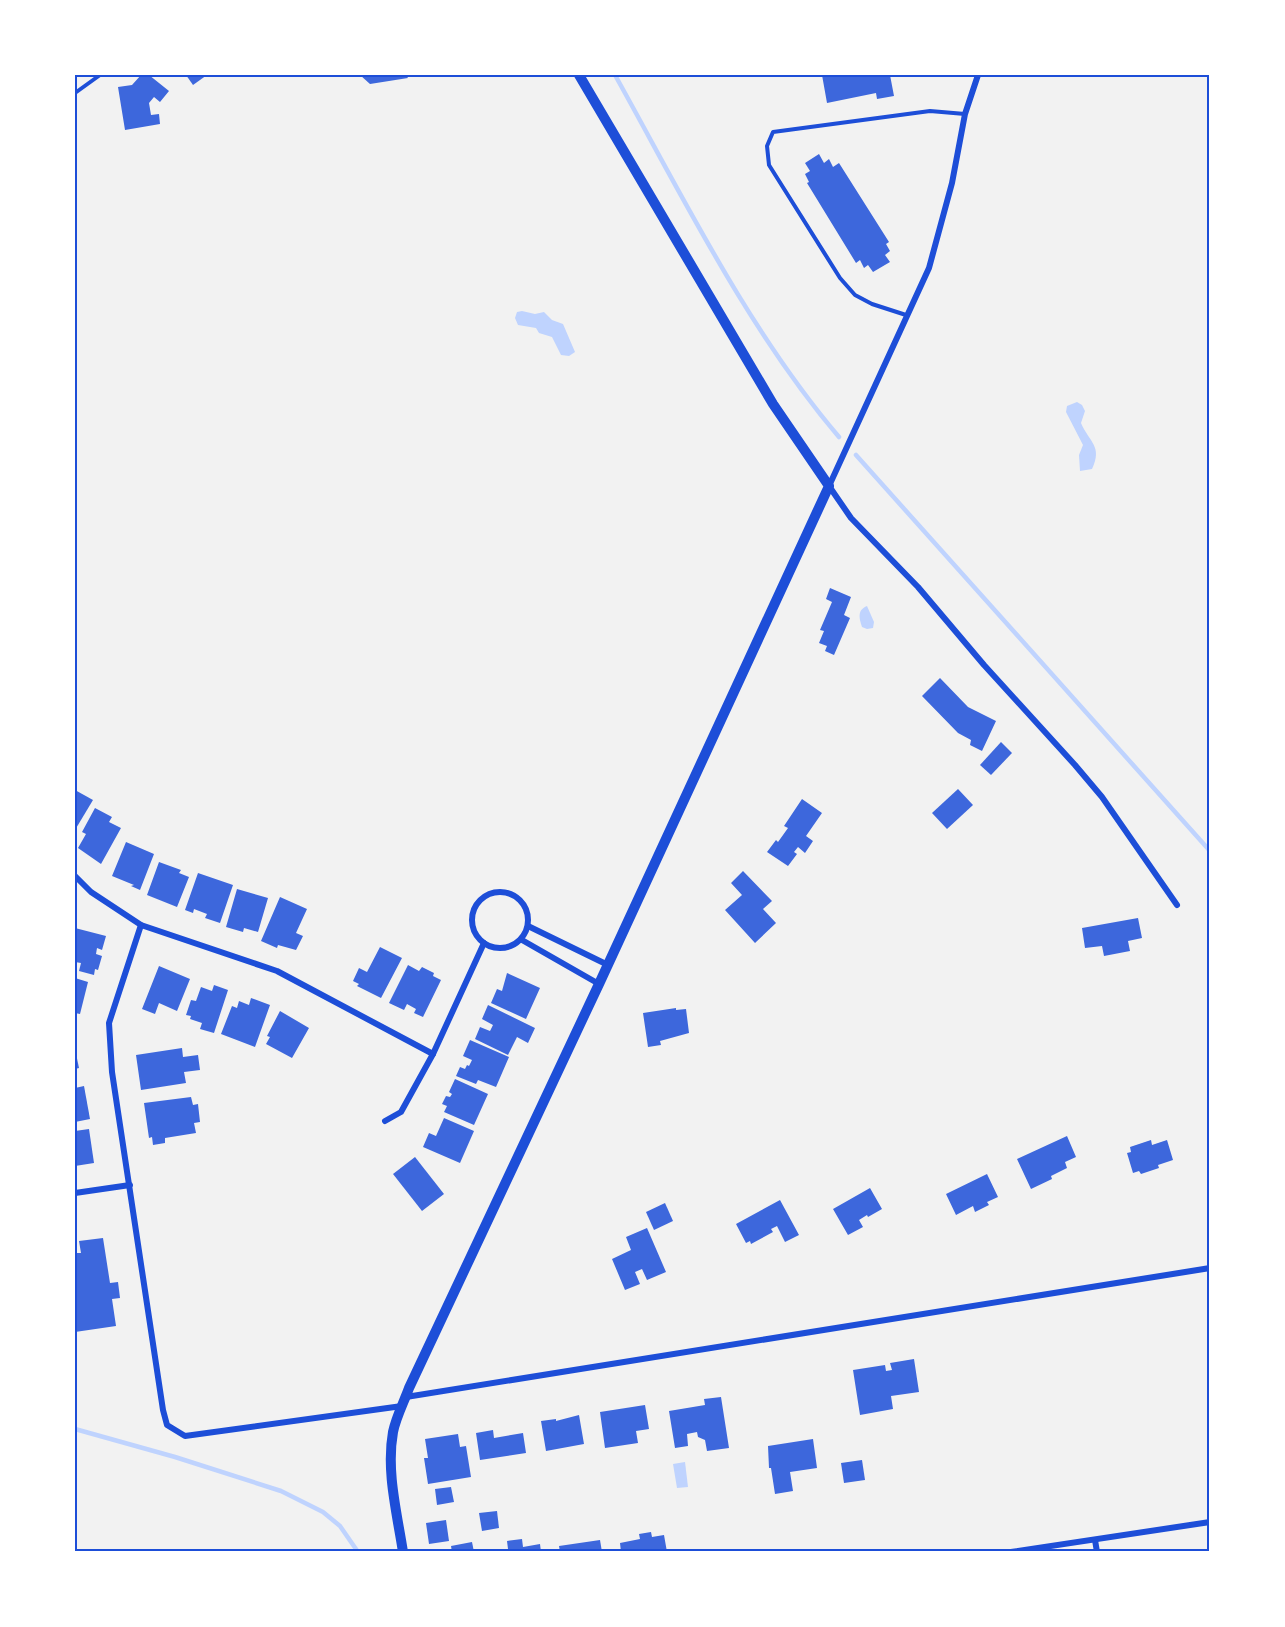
<svg xmlns="http://www.w3.org/2000/svg" width="1285" height="1627" font-family="'Fira Sans Condensed',sans-serif">
<style>
.water{fill:#bfd3fe}
.lines{fill:none;stroke-linecap:round;stroke-linejoin:round}
.stream{stroke:#bfd3fe;stroke-width:4.5}
.building{fill:#3d67dc}
.service{stroke:#1d4ed8;stroke-width:4}
.minor{stroke:#1d4ed8;stroke-width:6}
.tertiary{stroke:#1d4ed8;stroke-width:10}
.neatline{fill:none;stroke:#1d4ed8;stroke-width:2}
</style>
<rect width="100%" height="100%" fill="#f2f2f2"/>
<g class="water">
<polygon points="522,311 535,314 544,312 552,320 563,324 575,352 569,356 561,355 552,337 539,333 536,328 518,325 515,318 517,312"/>
<path d="M1077 402 1082 405 1085 411 1081 423C1089 442 1103 446 1092 469L1080 471 1079 455 1083 445 1066 412 1067 406Z"/>
<path d="M867 606 874 622 873 628 867 629 862 627C859 618 857 610 867 606Z"/>
<polygon points="685,1462 688,1487 677,1488 673,1464"/>
</g>
<g class="lines">
<g class="stream">
<path d="M615 75C683 197 748 330 839 437"/>
<polyline points="856,455 1210,851"/>
<polyline points="75,1429 175,1457 281,1491 323,1512 340,1526 358,1552"/>
</g>
</g>
<g class="building">
<polygon points="141,75 149,75 169,91 160,102 154,97 149,103 151,115 159,114 160,124 125,130 118,87 132,85"/>
<polygon points="186,75 207,75 193,85"/>
<polygon points="360,75 406,75 408,78 370,84"/>
<polygon points="822,75 890,75 894,96 877,99 876,93 827,103"/>
<polygon points="819,154 824,163 829,159 833,167 839,163 889,242 886,244 890,251 885,255 890,262 873,272 868,265 864,268 860,260 856,263 807,183 809,182 805,174 810,171 805,163"/>
<polygon points="830,588 851,597 844,615 850,618 834,655 825,651 827,646 819,643 824,631 820,630 832,602 826,599"/>
<polygon points="940,678 968,707 996,721 982,751 970,745 971,740 958,733 922,696"/>
<polygon points="1001,742 1012,753 991,775 980,765"/>
<polygon points="958,789 973,805 947,829 932,813"/>
<polygon points="75,790 93,800 75,830"/>
<polygon points="802,799 822,813 806,836 813,841 805,853 798,847 794,852 797,854 788,866 767,852 776,840 778,842 788,828 784,826"/>
<polygon points="95,808 112,817 109,822 121,828 101,864 78,848 86,834 82,832"/>
<polygon points="126,842 154,854 140,890 131,886 134,885 112,876"/>
<polygon points="159,862 181,870 179,873 189,877 177,907 147,895"/>
<polygon points="743,871 772,901 763,909 776,923 755,943 725,910 742,895 731,883"/>
<polygon points="198,873 233,885 220,923 205,918 207,914 194,909 193,913 185,910"/>
<polygon points="237,889 268,898 258,932 244,928 243,932 226,927"/>
<polygon points="280,897 307,909 296,933 303,936 296,950 278,945 277,948 261,941"/>
<polygon points="1138,918 1142,938 1128,941 1130,951 1104,956 1102,946 1085,948 1082,928"/>
<polygon points="75,928 106,936 102,950 97,948 96,954 102,956 98,970 95,969 94,975 79,971 81,963 75,962"/>
<polygon points="380,947 402,958 381,998 357,986 359,984 353,981 359,968 367,972"/>
<polygon points="408,965 419,971 422,967 434,973 433,976 441,980 423,1017 414,1013 416,1009 407,1004 404,1010 389,1003"/>
<polygon points="159,966 190,979 177,1011 159,1003 155,1014 142,1009"/>
<polygon points="507,973 540,988 526,1019 491,1003 497,989 502,991"/>
<polygon points="75,978 88,982 80,1014 75,1013"/>
<polygon points="214,985 228,990 214,1033 200,1029 202,1023 190,1019 191,1016 186,1015 191,1000 196,1001 201,987 212,991"/>
<polygon points="251,998 270,1005 255,1047 221,1034 232,1006 237,1008 239,1001 249,1005"/>
<polygon points="488,1005 535,1028 528,1043 517,1037 508,1055 475,1039 480,1027 490,1031 493,1025 482,1019"/>
<polygon points="676,1008 676,1010 686,1009 689,1033 660,1041 661,1045 648,1047 643,1013"/>
<polygon points="280,1011 309,1028 292,1058 266,1044 270,1037 267,1036"/>
<polygon points="470,1040 509,1057 496,1087 478,1080 476,1084 456,1076 460,1067 465,1069 467,1065 469,1066 472,1060 463,1056"/>
<polygon points="182,1048 183,1057 198,1055 200,1070 184,1072 186,1083 141,1090 136,1055"/>
<polygon points="75,1049 79,1068 75,1069"/>
<polygon points="455,1079 488,1094 474,1125 444,1112 447,1106 442,1104 446,1096 450,1097 452,1094 449,1092"/>
<polygon points="84,1086 90,1119 75,1122 75,1088"/>
<polygon points="191,1097 193,1105 198,1104 200,1122 194,1123 196,1133 165,1138 165,1143 153,1145 152,1137 149,1138 144,1103"/>
<polygon points="444,1118 474,1131 460,1163 423,1147 429,1133 436,1136"/>
<polygon points="89,1129 94,1163 75,1166 75,1131"/>
<polygon points="1067,1136 1076,1157 1065,1162 1067,1168 1051,1176 1052,1179 1031,1189 1017,1159"/>
<polygon points="1151,1140 1152,1145 1167,1140 1173,1160 1158,1165 1159,1168 1141,1174 1139,1171 1133,1173 1127,1153 1131,1152 1130,1147"/>
<polygon points="415,1157 444,1194 422,1211 393,1174"/>
<polygon points="987,1174 998,1197 987,1202 989,1205 975,1212 973,1206 956,1215 946,1194"/>
<polygon points="870,1188 882,1209 868,1217 867,1215 859,1220 863,1227 848,1235 833,1209"/>
<polygon points="780,1200 799,1235 785,1242 777,1226 771,1229 773,1232 751,1244 750,1241 746,1243 736,1224"/>
<polygon points="665,1203 673,1221 654,1230 646,1212"/>
<polygon points="647,1228 666,1272 647,1280 642,1269 635,1272 640,1284 625,1290 612,1259 631,1250 626,1237"/>
<polygon points="103,1238 110,1283 118,1282 120,1298 112,1299 116,1326 75,1332 75,1253 81,1253 79,1241"/>
<polygon points="914,1359 919,1392 891,1396 893,1409 860,1415 853,1370 885,1365 886,1371 892,1370 890,1363"/>
<polygon points="721,1397 729,1448 707,1451 705,1440 698,1437 697,1432 687,1434 688,1446 675,1448 669,1411 705,1405 704,1399"/>
<polygon points="645,1405 649,1429 636,1431 638,1443 605,1448 600,1412"/>
<polygon points="579,1415 584,1444 546,1451 541,1421 556,1419 556,1421"/>
<polygon points="493,1430 494,1438 523,1433 526,1453 480,1460 476,1433"/>
<polygon points="458,1434 460,1447 466,1446 471,1477 428,1484 424,1458 428,1458 425,1439"/>
<polygon points="813,1439 817,1468 790,1472 793,1491 775,1494 771,1468 769,1468 768,1446"/>
<polygon points="862,1460 865,1480 844,1483 841,1463"/>
<polygon points="451,1487 454,1502 437,1505 435,1489"/>
<polygon points="497,1511 499,1528 482,1531 479,1513"/>
<polygon points="446,1520 449,1541 429,1544 426,1523"/>
<polygon points="651,1532 652,1537 664,1535 667,1552 621,1552 620,1543 640,1539 639,1534"/>
<polygon points="522,1539 523,1547 540,1544 541,1552 498,1552 508,1549 507,1541"/>
<polygon points="600,1540 602,1552 560,1552 559,1546"/>
<polygon points="472,1542 474,1552 452,1552 451,1546"/>
</g>
<g class="lines">
<g class="service">
<polyline points="75,93 100,75"/>
<polyline points="906,315 872,304 855,295 840,278 769,165 767,146 773,132 930,111 965,114"/>
</g>
<g class="minor">
<polyline points="978,75 965,114 952,183 929,268 829,486 851,518 918,587 984,665 1075,765 1102,797 1177,905"/>
<polyline points="75,876 91,892 141,925 277,971 433,1054"/>
<circle cx="500" cy="920" r="28"/>
<polyline points="141,925 109,1023 112,1072 163,1410 167,1425 185,1436 402,1406"/>
<polyline points="528,926 608,965"/>
<polyline points="522,940 599,984"/>
<polyline points="385,1121 401,1112 433,1054 484,943"/>
<polyline points="75,1193 130,1185"/>
<polyline points="406,1397 1210,1268"/>
<polyline points="1095,1540 1097,1552"/>
<polyline points="1011,1552 1210,1522"/>
</g>
<path class="tertiary" d="M403 1552C397 1513 386 1471 393 1432 396 1417 404 1402 409 1388L599 984 829 486 773 404 579 75"/>
</g>
<rect width="1285" height="1627" fill="none" stroke="#ffffff" stroke-width="153"/>
<rect x="76" y="76" width="1132" height="1474" class="neatline"/>
</svg>
